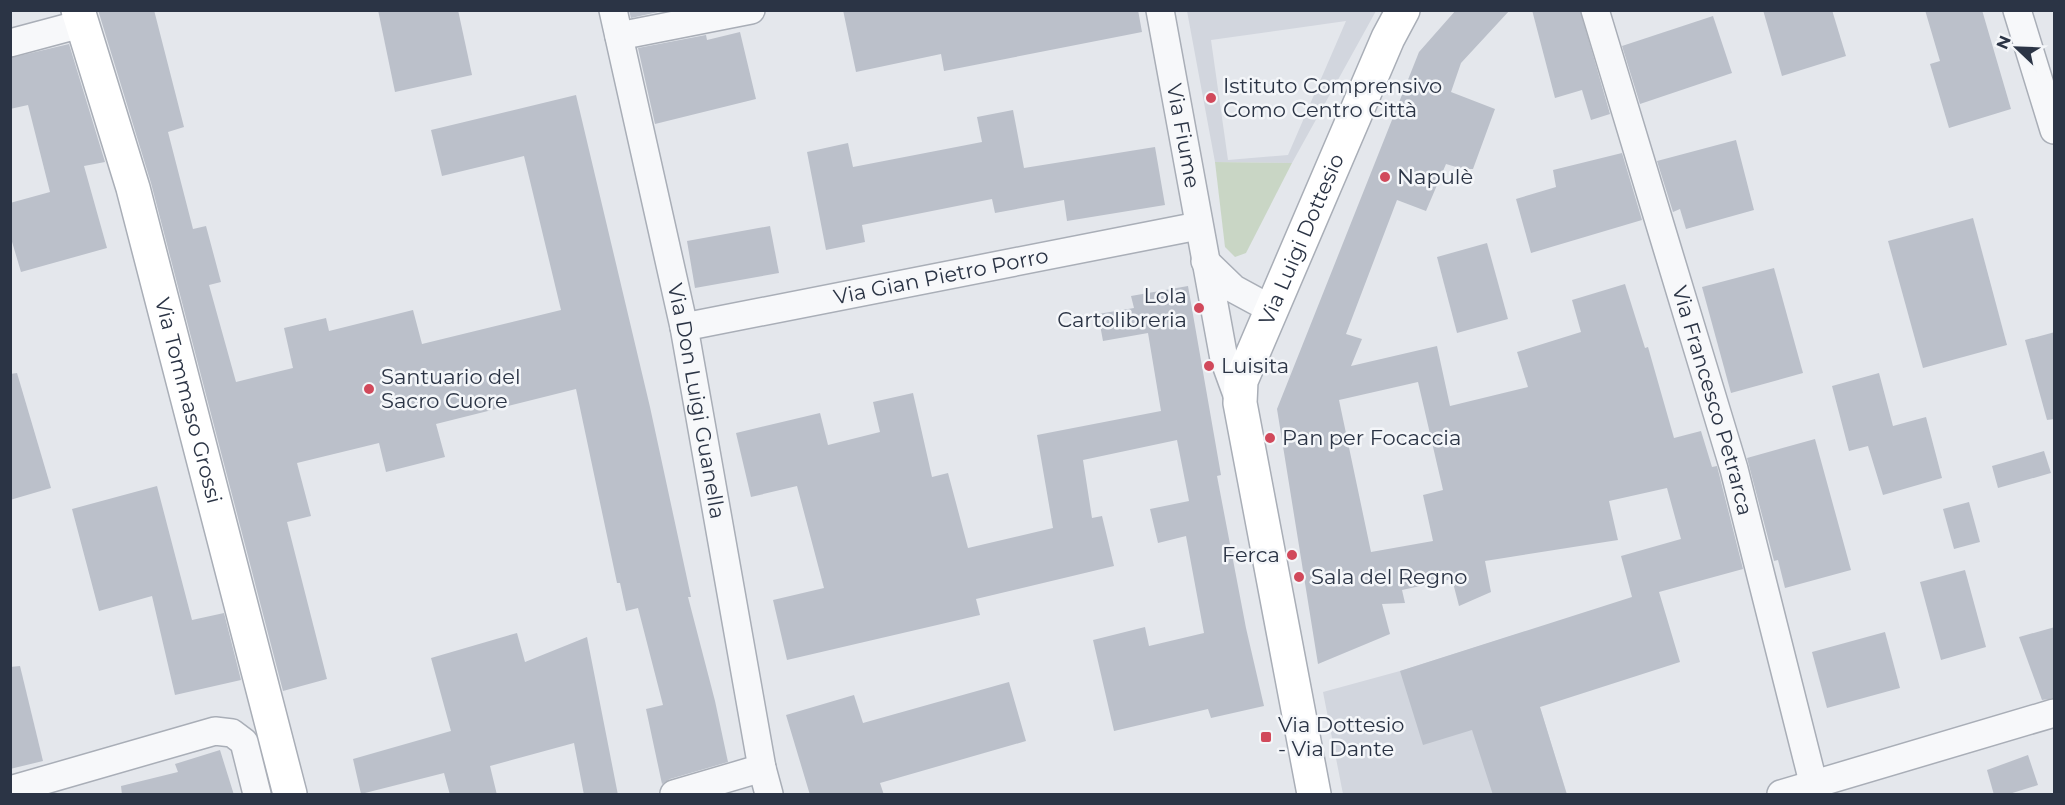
<svg xmlns="http://www.w3.org/2000/svg" width="2065" height="805" font-family="Montserrat,sans-serif">
<style>
.built{fill:#d2d6de;fill-rule:evenodd}
.green{fill:#c9d6c5}
.building{fill:#bbc0ca;fill-rule:evenodd}
.lines{fill:none;stroke-linecap:round;stroke-linejoin:round}
.street-casing{stroke:#a9aeb7;stroke-width:30}
.secondary-casing{stroke:#a9aeb7;stroke-width:36}
.street{stroke:#f7f8fa;stroke-width:27}
.secondary{stroke:#fff;stroke-width:33}
.poi-dot{fill:#d1495b;stroke:#f4f6f9;stroke-width:2}
.labels{text-anchor:middle;stroke-width:5;stroke-linejoin:round;paint-order:stroke}
.poi-label{font-size:21px;fill:#2b3445;stroke:#f4f6f9;text-anchor:start}
.street-label{font-size:21px;fill:#2b3445;stroke:#f4f6f9}
</style>
<rect width="100%" height="100%" fill="#e4e7ec"/>
<g class="built">
<path d="M1187 11H1376L1292 163 1215 162ZM1346 21 1288 155 1228 160 1211 40Z"/>
<polygon points="1517,634 1567,794 1343,794 1323,692 1400,671"/>
</g>
<polygon class="green" points="1215,162 1292,163 1246,253 1235,257 1225,247"/>
<g class="building">
<polygon points="98,10 154,10 184,127 168,132 193,229 206,226 221,282 209,285 236,382 293,368 284,328 326,318 329,331 413,310 422,344 561,310 524,156 442,176 431,130 576,95 650,407 691,597 688,597 715,701 728,762 670,779 662,784 646,709 663,705 638,608 626,611 620,583 617,583 576,389 436,424 445,457 386,472 379,443 297,463 311,516 287,522 327,679 283,691 151,183"/>
<polygon points="378,10 458,10 472,75 395,92"/>
<polygon points="629,10 667,10 631,18"/>
<polygon points="843,10 1138,10 1142,32 944,71 941,54 856,72"/>
<path d="M1456 10H1510L1461 63 1451 92 1495 109 1473 169H1463L1446 164 1426 211 1397 200 1346 334 1362 339 1351 366 1437 346 1450 406 1528 387 1517 352 1581 332 1572 300 1625 284 1645 348 1648 347 1674 438 1701 431 1712 467 1717 466 1743 569 1659 592 1680 662 1540 707 1567 795H1493L1472 730 1423 745 1400 671 1632 597 1621 556 1681 539 1667 488 1609 501 1618 540 1485 561 1491 592 1459 606 1452 579 1402 590 1405 603 1382 604 1390 634 1318 664 1277 409 1419 52ZM1418 382 1443 490 1423 495 1433 541 1371 552 1339 400Z"/>
<polygon points="1532,10 1580,10 1610,114 1591,120 1582,90 1555,98"/>
<polygon points="1763,10 1832,10 1846,56 1782,76"/>
<polygon points="1925,10 1982,10 2011,109 1949,128 1930,64 1940,61"/>
<polygon points="1713,16 1732,73 1640,104 1622,46"/>
<polygon points="740,32 756,99 655,124 638,48 706,35 707,40"/>
<polygon points="69,44 105,162 84,166 107,248 21,272 10,235 10,203 50,192 28,105 10,109 10,58"/>
<polygon points="1013,110 1024,168 1155,147 1165,205 1067,221 1064,200 995,213 992,199 862,225 865,242 826,250 807,152 848,143 853,167 982,142 977,117"/>
<polygon points="1736,140 1754,210 1686,229 1680,209 1673,212 1657,161"/>
<polygon points="1622,153 1642,220 1531,253 1516,199 1556,187 1553,170"/>
<polygon points="1973,218 2007,345 1923,368 1888,241"/>
<polygon points="770,226 779,273 695,288 687,241"/>
<polygon points="1487,243 1508,319 1457,333 1437,257"/>
<polygon points="1774,268 1803,373 1731,393 1702,287"/>
<polygon points="1188,286 1221,475 1217,476 1246,628 1264,706 1211,718 1208,709 1114,731 1093,640 1145,627 1149,646 1204,633 1186,536 1158,543 1150,509 1189,501 1177,440 1083,460 1092,518 1102,516 1114,566 976,599 980,615 787,660 773,600 824,588 797,486 751,497 736,433 820,413 828,445 880,432 873,402 913,393 932,477 948,473 968,548 1053,528 1037,435 1161,411 1148,333 1103,341 1098,314 1134,308 1131,296"/>
<polygon points="2055,332 2055,419 2047,420 2025,340"/>
<polygon points="17,373 51,488 10,500 10,374"/>
<polygon points="1879,373 1893,426 1926,417 1942,478 1883,495 1868,446 1849,451 1832,386"/>
<polygon points="1815,439 1851,570 1785,588 1778,560 1774,561 1747,458"/>
<polygon points="2044,451 2051,473 1998,488 1992,466"/>
<polygon points="157,486 192,620 224,613 241,680 175,695 152,596 99,611 72,509"/>
<polygon points="1969,502 1980,542 1954,549 1943,509"/>
<polygon points="1965,570 1986,647 1941,660 1920,582"/>
<polygon points="2055,627 2055,698 2042,700 2019,637"/>
<polygon points="1885,632 1900,688 1827,708 1812,652"/>
<polygon points="517,633 525,662 587,637 618,795 584,795 574,743 490,766 497,795 450,795 444,773 361,794 353,759 451,731 431,658"/>
<polygon points="20,666 43,761 10,769 10,667"/>
<polygon points="1009,682 1026,741 880,783 884,795 810,795 786,715 854,695 863,723"/>
<polygon points="220,750 234,795 122,795 121,786 178,772 175,764"/>
<polygon points="2028,755 2038,785 2006,795 1994,795 1987,770"/>
</g>
<g class="lines">
<defs>
<g id="street">
<path id="s1" d="M613 10 684 327 762 768 769 794"/>
<path id="s2" d="M1160 10 1224 359 1240 403"/>
<path id="s3" d="M1595 10 1734 469 1816 794"/>
<polyline points="2017,10 2054,130"/>
<polyline points="619,36 751,10"/>
<polyline points="10,43 81,24"/>
<polyline points="1205,261 1234,289 1271,309"/>
<path id="s4" d="M684 327 1198 226"/>
<polyline points="10,790 215,731 232,733 244,742 257,794"/>
<polyline points="674,794 762,768"/>
<polyline points="1781,794 2054,713"/>
</g>
<g id="secondary">
<path id="s5" d="M78 10 133 188 290 794"/>
<path id="s6" d="M1314 794 1240 403 1241 381 1388 38 1403 10"/>
</g>
</defs>
<use href="#street" class="street-casing"/>
<use href="#secondary" class="secondary-casing"/>
<use href="#street" class="street"/>
<use href="#secondary" class="secondary"/>
</g>
<g class="poi-dot">
<circle cx="1211" cy="98" r="6"/>
<circle cx="1385" cy="177" r="6"/>
<circle cx="1199" cy="308" r="6"/>
<circle cx="1209" cy="366" r="6"/>
<circle cx="369" cy="389" r="6"/>
<circle cx="1270" cy="438" r="6"/>
<circle cx="1292" cy="555" r="6"/>
<circle cx="1299" cy="577" r="6"/>
<rect x="1260" y="731" width="12" height="12" rx="3"/>
</g>
<g class="labels">
<g class="poi-label">
<text x="1223" y="93">Istituto Comprensivo<tspan x="1223" dy="24">Como Centro Città</tspan></text>
<text x="1397" y="184">Napulè</text>
<text x="1187" y="303" text-anchor="end">Lola<tspan x="1187" dy="24">Cartolibreria</tspan></text>
<text x="1221" y="373">Luisita</text>
<text x="381" y="384">Santuario del<tspan x="381" dy="24">Sacro Cuore</tspan></text>
<text x="1282" y="445">Pan per Focaccia</text>
<text x="1280" y="562" text-anchor="end">Ferca</text>
<text x="1311" y="584">Sala del Regno</text>
<text x="1278" y="732">Via Dottesio<tspan x="1278" dy="24">- Via Dante</tspan></text>
</g>
<g class="street-label">
<text dy="7" stroke="none"><textPath href="#s2" startOffset="128">Via Fiume</textPath></text>
<text dy="7" stroke="none"><textPath href="#s6" startOffset="574">Via Luigi Dottesio</textPath></text>
<text dy="7" stroke="none"><textPath href="#s4" startOffset="262">Via Gian Pietro Porro</textPath></text>
<text dy="7" stroke="none"><textPath href="#s5" startOffset="406">Via Tommaso Grossi</textPath></text>
<text dy="7" stroke="none"><textPath href="#s3" startOffset="408">Via Francesco Petrarca</textPath></text>
<text dy="7" stroke="none"><textPath href="#s1" startOffset="400">Via Don Luigi Guanella</textPath></text>
</g>
</g>
<rect width="2065" height="805" fill="none" stroke="#2b3445" stroke-width="24"/>
<g transform="translate(2017 48) rotate(293)" stroke="#f4f6f9" stroke-width="4.5" paint-order="stroke">
<path d="M0-4.5L10 22L0 15L-10 22Z" fill="#2b3445"/>
<text y="-9" font-size="16" font-weight="bold" text-anchor="middle" fill="#2b3445">N</text>
</g>
</svg>
